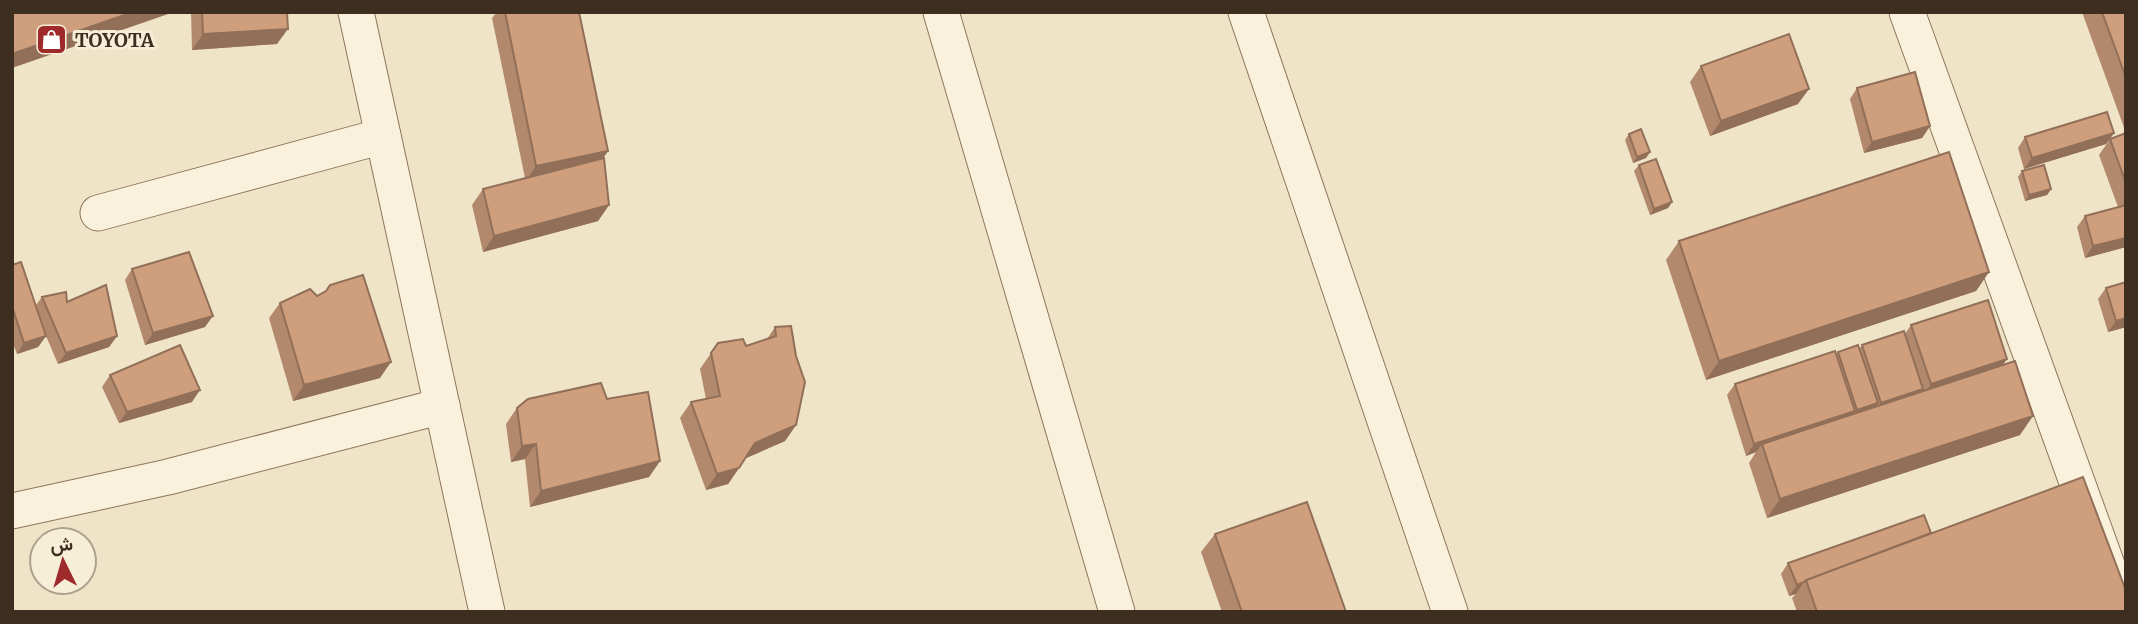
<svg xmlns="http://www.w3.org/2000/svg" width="2138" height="624" font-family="Merriweather,Vazirmatn,serif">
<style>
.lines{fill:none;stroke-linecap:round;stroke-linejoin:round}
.minor-casing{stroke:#8d765c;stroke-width:37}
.minor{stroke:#faf1dc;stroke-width:35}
.wall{fill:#b2896c}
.shaded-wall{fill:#916f58}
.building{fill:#cf9f7d;stroke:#916f58;stroke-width:2}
.labels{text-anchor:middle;stroke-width:6;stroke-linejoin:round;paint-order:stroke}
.poi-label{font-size:19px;font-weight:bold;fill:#3d2e20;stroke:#f7eed8;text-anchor:start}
</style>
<rect width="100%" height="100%" fill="#f0e4c8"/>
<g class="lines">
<defs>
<g id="minor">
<polyline points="356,12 487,612"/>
<polyline points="941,12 1117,612"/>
<polyline points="1246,12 1450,612"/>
<polyline points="1907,12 2124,612"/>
<polyline points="98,213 383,136"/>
<polyline points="12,511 168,477 442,406"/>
</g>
</defs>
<use href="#minor" class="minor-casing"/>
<use href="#minor" class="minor"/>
</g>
<g class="wall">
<polygon points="191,12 287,12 277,44 192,50"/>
<polygon points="497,12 579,12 608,151 603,158 609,205 598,221 483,252 472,205 483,189 525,178 492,18"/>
<polygon points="2082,12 2126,12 2126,247 2085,258 2077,227 2085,216 2118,207 2099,155 2110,139 2126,133"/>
<polygon points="1701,66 1798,104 1710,136 1690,82"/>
<polygon points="1857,88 1930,126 1922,138 1864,153 1850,99"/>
<polygon points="2114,133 2106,144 2024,169 2018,148 2025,137"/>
<polygon points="1629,134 1650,152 1646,158 1633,163 1625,140"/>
<polygon points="1639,165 1672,202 1668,208 1650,215 1634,171"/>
<polygon points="2022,171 2051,189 2047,195 2025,201 2018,177"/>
<polygon points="1679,241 1989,272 1976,291 1706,380 1666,260"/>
<polygon points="12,265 36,305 42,297 67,302 117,336 109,347 58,364 46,336 38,347 17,354 12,341"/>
<polygon points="132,269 205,327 145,345 125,280"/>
<polygon points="2126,282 2126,327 2108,332 2098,299 2106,288"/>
<polygon points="280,303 380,378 293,401 269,318"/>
<polygon points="1911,325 2004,364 2020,435 1767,518 1749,463 1756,452 1746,456 1727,395 1735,384 1836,354 1838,352 1860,348 1862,345 1905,334"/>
<polygon points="775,327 796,425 785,441 746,458 728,484 706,490 680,418 691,402 706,399 700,369 718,343 746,346 767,339"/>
<polygon points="110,375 192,402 119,423 102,387"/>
<polygon points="607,399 660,461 649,477 530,507 525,459 511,462 506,424 517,408"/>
<polygon points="1931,533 2126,612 1797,612 1792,598 1796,594 1789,596 1781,574 1788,563"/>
<polygon points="1215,534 1346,612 1222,612 1201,552"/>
</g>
<g class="shaded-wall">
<polygon points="133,12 174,12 12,68 12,54"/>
<polygon points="288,29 277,44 192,50 203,34"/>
<polygon points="1809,89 1798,104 1710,136 1721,121"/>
<polygon points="1930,126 1922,138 1864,153 1872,142"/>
<polygon points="2114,133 2106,144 2024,169 2032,158"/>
<polygon points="608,151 598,166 525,182 536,166"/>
<polygon points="1650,152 1646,158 1633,163 1637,157"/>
<polygon points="2051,189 2047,195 2025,201 2029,195"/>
<polygon points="1672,202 1668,208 1650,215 1654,209"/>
<polygon points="609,205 598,221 483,252 494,236"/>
<polygon points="2126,238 2126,247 2085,258 2093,246"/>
<polygon points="1989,272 1976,291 1706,380 1719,361"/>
<polygon points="213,316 205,327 145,345 153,333"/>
<polygon points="2126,318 2126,327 2108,332 2116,321"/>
<polygon points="46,336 38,347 17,354 24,343"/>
<polygon points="117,336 109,347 58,364 66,353"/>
<polygon points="2007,359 1996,375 1920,399 1931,384"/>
<polygon points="391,362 380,378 293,401 304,385"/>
<polygon points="1923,389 1915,400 1873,414 1881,403"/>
<polygon points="200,390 192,402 119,423 127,412"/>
<polygon points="1878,403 1870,415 1849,422 1857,410"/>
<polygon points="1855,411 1847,422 1762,444 1756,452 1746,456 1754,444"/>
<polygon points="2033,416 2020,435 1767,518 1780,499"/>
<polygon points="796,425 785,441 744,459 755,443"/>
<polygon points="536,444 525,459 511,462 522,446"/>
<polygon points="660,461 649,477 530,507 541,491"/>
<polygon points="739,468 728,484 706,490 717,474"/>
<polygon points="1804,582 1796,594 1789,596 1797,585"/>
</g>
<g class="building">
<polygon points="12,12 133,12 12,54"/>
<polygon points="202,12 287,12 288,29 203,34"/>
<polygon points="505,12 579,12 608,151 536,166"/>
<polygon points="2102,12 2126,12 2126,78"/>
<polygon points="1789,34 1809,89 1721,121 1701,66"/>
<polygon points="1915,72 1930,126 1872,142 1857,88"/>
<polygon points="2107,112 2114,133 2032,158 2025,137"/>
<polygon points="1641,129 1650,152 1637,157 1629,134"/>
<polygon points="2126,133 2126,183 2110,139"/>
<polygon points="1949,152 1989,272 1719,361 1679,241"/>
<polygon points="604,158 609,205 494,236 483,189"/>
<polygon points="1656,159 1672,202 1654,209 1639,165"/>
<polygon points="2044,165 2051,189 2029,195 2022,171"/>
<polygon points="2126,205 2126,238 2093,246 2085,216"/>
<polygon points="189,252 213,316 153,333 132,269"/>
<polygon points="21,262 46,336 24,343 12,306 12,265"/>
<polygon points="363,275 391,362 304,385 280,303 310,289 317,296 326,291 330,285"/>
<polygon points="2126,282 2126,318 2116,321 2106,288"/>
<polygon points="106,285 117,336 66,353 42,297 66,292 67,302"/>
<polygon points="1988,300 2007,359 1931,384 1911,325"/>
<polygon points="791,326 796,356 805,382 796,425 755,443 739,468 717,474 691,402 720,396 711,353 718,343 743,339 746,346 776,336 775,327"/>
<polygon points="1904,331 1923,389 1881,403 1862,345"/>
<polygon points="180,345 200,390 127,412 110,375"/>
<polygon points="1858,345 1878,403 1857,410 1838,352"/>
<polygon points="1835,351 1855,411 1754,444 1735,384"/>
<polygon points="2015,361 2033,416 1780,499 1762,444"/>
<polygon points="601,383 607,399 648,392 660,461 541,491 536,444 522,446 517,408 528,399"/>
<polygon points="2083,477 2126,591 2126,612 1817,612 1806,580"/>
<polygon points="1307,502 1346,612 1242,612 1215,534"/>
<polygon points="1924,515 1931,533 1806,580 1804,582 1797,585 1788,563"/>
</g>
<defs>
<symbol id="shop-square" viewBox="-11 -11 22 22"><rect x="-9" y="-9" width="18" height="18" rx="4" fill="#9e2a2b" stroke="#f7eed8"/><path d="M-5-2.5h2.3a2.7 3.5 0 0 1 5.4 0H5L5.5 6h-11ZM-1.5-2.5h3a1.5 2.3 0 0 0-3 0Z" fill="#fff"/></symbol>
</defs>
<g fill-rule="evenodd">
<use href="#shop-square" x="34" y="22" width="35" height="35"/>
</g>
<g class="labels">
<g class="poi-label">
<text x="75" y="47">TOYOTA</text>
</g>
</g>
<rect width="2138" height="624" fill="none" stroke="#3d2e20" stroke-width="28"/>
<g transform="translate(63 561) rotate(355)"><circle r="33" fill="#f7eed8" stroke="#ada18e" stroke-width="2"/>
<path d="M0-5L12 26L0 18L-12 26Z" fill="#9e2a2b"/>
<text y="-10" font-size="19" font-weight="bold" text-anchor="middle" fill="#3d2e20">ش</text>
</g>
</svg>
